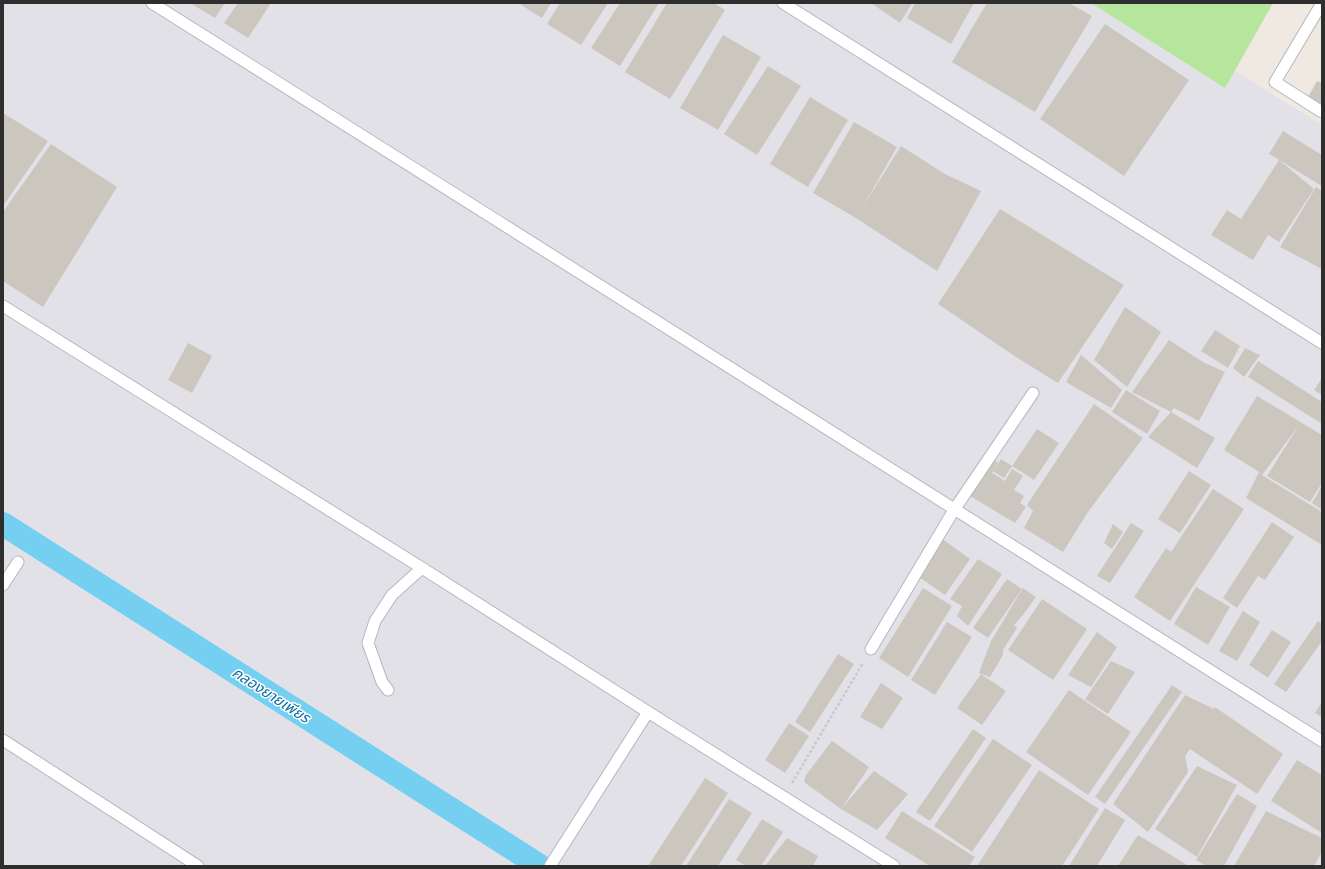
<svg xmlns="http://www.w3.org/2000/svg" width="1325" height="869" font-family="'Sofia Sans Condensed','Noto Sans Thai',sans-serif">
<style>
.industrial{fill:#e3e1e8}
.green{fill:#b6e59e}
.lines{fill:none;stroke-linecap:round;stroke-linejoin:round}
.canal{stroke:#75cff0;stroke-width:24}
.building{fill:#cbc7bf}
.service-casing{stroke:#b4b7c1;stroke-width:13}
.path{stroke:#c9c9c9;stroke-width:2.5;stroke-dasharray:3 2;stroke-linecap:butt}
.service{stroke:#fff;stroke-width:11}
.labels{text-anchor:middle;stroke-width:3;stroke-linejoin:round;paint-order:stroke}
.water-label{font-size:15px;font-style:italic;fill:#0d6fa3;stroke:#fff}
</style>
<rect width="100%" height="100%" fill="#efe9e1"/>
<polygon class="industrial" points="3,3 1126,3 1322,125 1322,866 3,866"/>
<polygon class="green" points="1091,3 1273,3 1225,88"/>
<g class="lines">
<polyline class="canal" points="3,524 540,866"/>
</g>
<g class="building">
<polygon points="190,3 225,3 215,18"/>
<polygon points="238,3 271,3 248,38 224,23"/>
<polygon points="518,3 551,3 542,18"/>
<polygon points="560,3 608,3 581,45 547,24"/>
<polygon points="620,3 659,3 620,66 591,48"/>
<polygon points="667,3 714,3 725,10 670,99 625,72"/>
<polygon points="871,3 912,3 900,23"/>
<polygon points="915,3 974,3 951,44 907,18"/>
<polygon points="987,3 1069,3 1092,16 1035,112 952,62"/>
<polygon points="1105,24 1189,80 1124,176 1040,119"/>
<polygon points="723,35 761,57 718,130 680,108"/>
<polygon points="768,66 801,86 757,155 724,134"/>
<polygon points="1317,81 1322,83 1322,105 1308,97"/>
<polygon points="810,97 848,120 808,187 770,164"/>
<polygon points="3,113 48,141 3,206"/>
<polygon points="854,122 897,147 862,208 901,146 945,174 981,191 937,271 856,218 813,193"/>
<polygon points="1283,131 1322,155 1322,186 1269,154"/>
<polygon points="51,144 117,187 43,307 3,281 3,212"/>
<polygon points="1279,160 1314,189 1279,242 1268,235 1253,260 1211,235 1227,210 1241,219"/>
<polygon points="1316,187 1322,191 1322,269 1280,247"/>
<polygon points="1000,209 1124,285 1058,383 1016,357 938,304"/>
<polygon points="1125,307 1161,332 1127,387 1094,360"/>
<polygon points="1215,330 1240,346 1228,368 1201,351"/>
<polygon points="1169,340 1203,362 1225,372 1199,421 1174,408 1171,412 1132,392"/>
<polygon points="188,343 212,356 192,393 168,380"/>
<polygon points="1245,348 1260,355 1244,377 1233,368"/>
<polygon points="1081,355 1122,390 1111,408 1066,382"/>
<polygon points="1258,361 1322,402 1322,424 1248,377"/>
<polygon points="1322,378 1322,395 1314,390"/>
<polygon points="1126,390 1160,411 1147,434 1112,412"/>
<polygon points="1257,396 1322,435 1322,483 1310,502 1267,476 1299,425 1262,475 1322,512 1322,545 1246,498 1259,472 1224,450"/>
<polygon points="1094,404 1143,438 1088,512 1063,552 1024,528 1033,511 1027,505"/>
<polygon points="1171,412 1215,438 1197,468 1148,437"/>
<polygon points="1037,429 1059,443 1034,480 1012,466"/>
<polygon points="993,459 998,462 992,473 1005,481 1012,469 1023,476 1014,490 1024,496 1020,503 1026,507 1015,523 970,496"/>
<polygon points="1001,459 1012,466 1004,478 993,471"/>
<polygon points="1189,471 1211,485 1180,533 1158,519"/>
<polygon points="1322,486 1322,510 1312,503"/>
<polygon points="1213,489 1244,509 1170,621 1134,597 1166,548 1171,552"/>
<polygon points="1272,522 1294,537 1265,580 1258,576 1237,608 1223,598"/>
<polygon points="1131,523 1144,531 1110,583 1097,576"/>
<polygon points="1113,524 1123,532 1112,549 1104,543"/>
<polygon points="941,538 970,559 945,595 916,575"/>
<polygon points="978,559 1002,574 968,626 957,616 962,606 950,599"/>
<polygon points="1007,579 1022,589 988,638 973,628"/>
<polygon points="1196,587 1230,607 1208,645 1174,624"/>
<polygon points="923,588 952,606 908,677 879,658"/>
<polygon points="1023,588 1036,597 1023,615 1014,625 1017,628 1003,650 1003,655 990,677 979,673 991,641"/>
<polygon points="1042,599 1087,629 1053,680 1008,650"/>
<polygon points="1243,611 1260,622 1237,661 1219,651"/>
<polygon points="1318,621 1322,624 1322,641 1286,692 1274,684"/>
<polygon points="947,622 972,637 935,695 911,680"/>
<polygon points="1272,630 1291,642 1268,678 1249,665"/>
<polygon points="1097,632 1117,647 1091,687 1068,675"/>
<polygon points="838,654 854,664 810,732 795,722"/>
<polygon points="1111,661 1135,672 1108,714 1085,699"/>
<polygon points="981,674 1006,691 982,725 957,708"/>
<polygon points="881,683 903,698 882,729 860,717"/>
<polygon points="1172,685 1182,692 1105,804 1095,797"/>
<polygon points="1069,690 1131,732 1088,795 1026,752"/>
<polygon points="1185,695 1214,709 1215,707 1283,754 1257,794 1190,749 1185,756 1188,772 1148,832 1113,804"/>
<polygon points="1322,702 1322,717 1315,713"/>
<polygon points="789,723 809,736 785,773 765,760"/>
<polygon points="973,729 986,738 930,821 916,812"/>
<polygon points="993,739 1032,765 972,852 934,826"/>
<polygon points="832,741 869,767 841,809 874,771 908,794 877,830 841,809 804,782 806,775"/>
<polygon points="1297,760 1322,775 1322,833 1271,801"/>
<polygon points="1197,766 1237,785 1197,857 1155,829"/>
<polygon points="1039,770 1099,809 1062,866 977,866"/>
<polygon points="705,778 728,793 681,866 648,866"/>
<polygon points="1237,794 1257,806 1224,866 1206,866 1196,860"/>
<polygon points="729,799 752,813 718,866 686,866"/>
<polygon points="1105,808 1125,820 1097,866 1069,866"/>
<polygon points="902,811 975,857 969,866 930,866 885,838"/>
<polygon points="1266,811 1322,838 1322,852 1314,866 1234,866"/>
<polygon points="762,819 783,832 761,866 746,866 736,860"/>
<polygon points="1138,835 1189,866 1118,866"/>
<polygon points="787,838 818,856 813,866 765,866"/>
</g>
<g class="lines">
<defs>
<g id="service">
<polyline points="152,3 1322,741"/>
<polyline points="783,3 1322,343"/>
<polyline points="1322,3 1275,82 1322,112"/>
<polyline points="3,306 422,568 648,712 894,866"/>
<polyline points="3,585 18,562"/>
<polyline points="871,649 954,510 1033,393"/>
<polyline points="388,690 382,682 368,643 375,621 392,595 422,568"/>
<polyline points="3,740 198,866"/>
<polyline points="550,866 648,712"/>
</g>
</defs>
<use href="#service" class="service-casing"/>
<polyline class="path" points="792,783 863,663"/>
<use href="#service" class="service"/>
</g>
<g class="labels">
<g class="water-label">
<text transform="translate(271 695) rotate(33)" y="5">คลองยายเพียร</text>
</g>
</g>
<rect width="1325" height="869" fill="none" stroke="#2e2e2e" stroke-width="8"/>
</svg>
